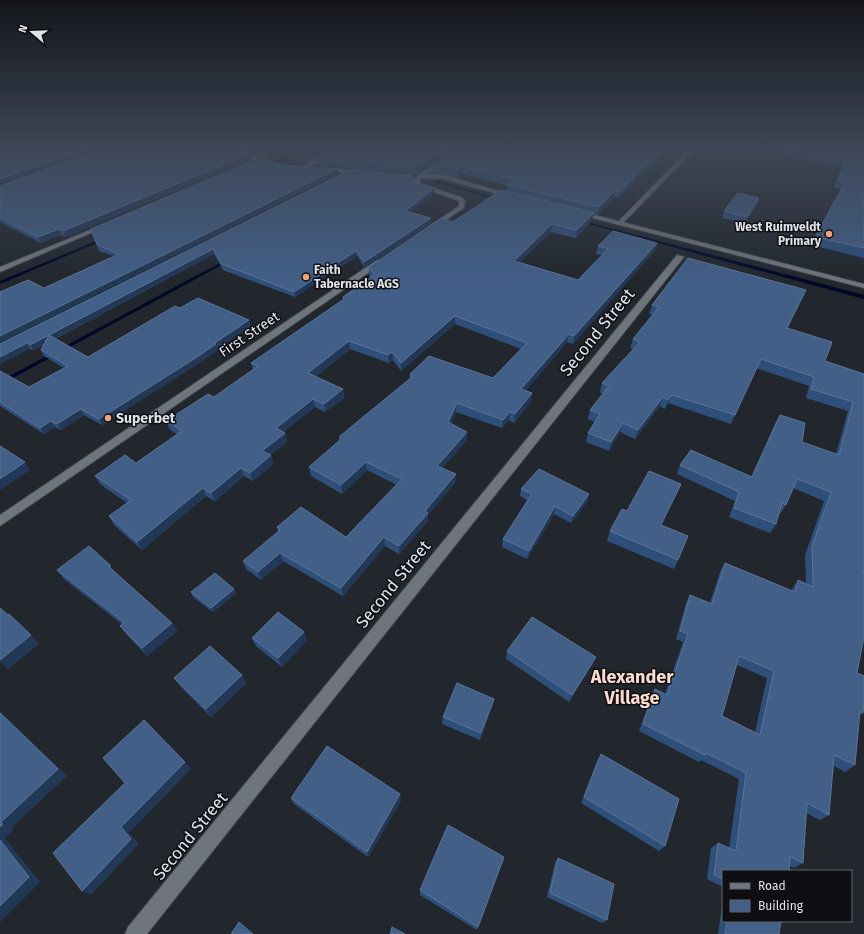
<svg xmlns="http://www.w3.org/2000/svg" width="864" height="934" font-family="'Fira Sans',sans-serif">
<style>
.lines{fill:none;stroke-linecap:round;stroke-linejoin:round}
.stream{fill:#000828;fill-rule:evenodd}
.minor-casing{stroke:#3e4248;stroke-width:2}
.tertiary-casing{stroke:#3e4248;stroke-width:2}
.minor{fill:#6f757d;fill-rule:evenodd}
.tertiary{fill:#6f757d;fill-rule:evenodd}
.wall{fill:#2f4f7b;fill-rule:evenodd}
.shaded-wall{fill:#223857}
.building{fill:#425f87;stroke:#5b7496;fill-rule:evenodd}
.poi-dot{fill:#f1a27b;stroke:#0d0f12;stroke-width:1.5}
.labels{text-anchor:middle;stroke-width:3;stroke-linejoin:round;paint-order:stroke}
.far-poi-label{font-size:12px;font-weight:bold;fill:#e0e3e8;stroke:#0d0f12;text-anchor:end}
.street-label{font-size:14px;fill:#e0e3e8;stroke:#0d0f12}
.poi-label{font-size:14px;font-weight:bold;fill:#e0e3e8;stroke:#0d0f12;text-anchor:start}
.near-street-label{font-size:17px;fill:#e0e3e8;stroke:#0d0f12}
.near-neighbourhood-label{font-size:18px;font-weight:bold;fill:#fbdccd;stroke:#0d0f12}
</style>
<rect width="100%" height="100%" fill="#22272d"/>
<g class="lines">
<g class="stream">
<polygon points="300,149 305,149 267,167 264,166"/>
<polygon points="434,180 436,180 501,199 498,200 434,182"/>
<polygon points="580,220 864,295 864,299 580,222"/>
<polygon points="103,238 107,239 0,284 0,281"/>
<polygon points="227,259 231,260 0,385 0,381"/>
</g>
<defs>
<g id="minor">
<polygon points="267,149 275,149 255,159 250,158"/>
<polygon points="329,149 335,149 306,169 302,169 302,167"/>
<polygon points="689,149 695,149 621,225 617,225 617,223"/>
<polygon points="102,225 107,226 0,272 0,267"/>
<polygon points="677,255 684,257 147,934 125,934 128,927"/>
</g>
<g id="tertiary">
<polygon points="222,149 232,149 273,162 270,164"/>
<polygon points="462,149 469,149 427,174 444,175 515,196 512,198 444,179 422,178 419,181 421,184 461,197 465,201 464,208 434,228 430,228 430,226 459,206 459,201 417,186 413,181 418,175"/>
<polygon points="320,168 363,170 366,172 363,174 322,171 320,170"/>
<polygon points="579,211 864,284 864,288 577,214 576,213"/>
<polygon points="377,260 384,262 0,526 0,515"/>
</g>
</defs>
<use href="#minor" class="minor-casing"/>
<use href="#tertiary" class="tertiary-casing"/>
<use href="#minor" class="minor"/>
<use href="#tertiary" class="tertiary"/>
</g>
<g class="wall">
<polygon points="0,149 250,159 66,237 61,235 41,243 0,222 0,186 40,171"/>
<polygon points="239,149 256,149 249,152"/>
<polygon points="458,149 418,174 315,165 315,158"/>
<polygon points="460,149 672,149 640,177 619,198 614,197 597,215 594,214 592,220 576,238 551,232 520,262 578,280 602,255 596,254 598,246 657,243 655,250 573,344 567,342 526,390 532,393 531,401 514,423 509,420 502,428 456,412 451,424 467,432 467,440 442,468 456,474 455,483 428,515 428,521 399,554 385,546 343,596 283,561 261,580 246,569 243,561 278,532 277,527 346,537 397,485 367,470 342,494 311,476 309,467 410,379 410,374 493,378 521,349 455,324 401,371 393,360 389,363 350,349 315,377 343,389 344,398 325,412 315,407 283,432 285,433 287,442 270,455 271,455 273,464 253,481 244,476 215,501 206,496 142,550 114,525 109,516 127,503 100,484 95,476 136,463 177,434 170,430 166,421 214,397 253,370 251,363 343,300 343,297 371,278 369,275 369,267 453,222 507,191 507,185 462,174 457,178 444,174 431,174 431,166"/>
<polygon points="780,149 864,149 864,258 811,245 841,189 833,188 843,166 787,156 788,153 786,153 787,151"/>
<polygon points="282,165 338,174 44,288 114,256 99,251 91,229"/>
<polygon points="350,170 416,183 435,193 410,212 431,223 365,268 357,256 295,297 223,270 214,254 55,339 88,357 180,308 251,326 218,348 218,350 196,365 102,425 84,415 61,430 55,427 44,434 0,406 0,371 29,387 64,368 44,356 41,350 44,345 33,350 30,349 0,344"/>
<polygon points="759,198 757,205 745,223 722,218 724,211"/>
<path d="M652 305 787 328 825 361 864 374 863 567 857 673 863 713 859 716 855 765 845 772 834 766 829 815 820 820 806 813 803 863 794 868 789 866 723 871V887L707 879 711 848 718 843 729 848 739 779 701 760 699 762 639 731 651 697 655 689 665 694 683 642 676 639 686 603 690 595 710 603 720 572 725 563 791 591 792 589 798 580 806 584 805 555 824 501 793 488 786 505 780 514 779 513 776 524 770 533 729 517 735 501 677 474 680 465 751 477 775 424 780 415 802 442 836 454 848 411 806 398 809 386 756 368 731 424 668 403 665 409 660 406 635 439 620 432 609 451 586 442 588 433 595 422 588 419 590 410 603 394 600 392 602 383 633 349 630 348 633 339 653 315 649 314ZM737 665 767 678 755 732 722 716Z"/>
<polygon points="681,484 661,525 678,560 674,569 607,541 610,531 627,511"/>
<polygon points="521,489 587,502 571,523 554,514 527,559 502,547 503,539 527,500 520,496"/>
<polygon points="57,570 114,571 172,623 177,631 147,656 126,634 120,626 122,624 64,579"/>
<polygon points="191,592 236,593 213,612 193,597"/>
<polygon points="252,638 307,640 282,667 256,646"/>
<polygon points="507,651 596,657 592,665 569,702 506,659"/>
<polygon points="174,678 246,683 211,717 180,686"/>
<polygon points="494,699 492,707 480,740 442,724 443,717"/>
<polygon points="601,754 665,846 659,851 581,803 597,761"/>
<polygon points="291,798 401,801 368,857 294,804"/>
<polygon points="504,857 477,930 420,895 420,890"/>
<polygon points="558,858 607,920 602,923 547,897 555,863"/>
<polygon points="723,899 723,921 781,921 779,934 718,934"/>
</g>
<g class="shaded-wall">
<polygon points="87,149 104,149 0,185 0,179"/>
<polygon points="249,149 256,149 249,152"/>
<polygon points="446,149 458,149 418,174 417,166"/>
<polygon points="665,149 672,149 640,177 619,198 621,191 641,170"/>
<polygon points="249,154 250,159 66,237 63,231"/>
<polygon points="462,167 462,174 457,178 457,170"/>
<polygon points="337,169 338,174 0,343 0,336"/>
<polygon points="435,188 435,193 405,216 405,211"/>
<polygon points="616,190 614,197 597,215 599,207"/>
<polygon points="759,198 757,205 745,223 747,217"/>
<polygon points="594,213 592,220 576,238 577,230"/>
<polygon points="431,218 431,223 365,268 364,262"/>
<polygon points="552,224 551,232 514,268 514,261"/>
<polygon points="59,229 61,235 41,243 38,237"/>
<polygon points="657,243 655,250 573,344 574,336"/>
<polygon points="213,249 214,254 33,350 30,345"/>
<polygon points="356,251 357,256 295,297 294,292"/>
<polygon points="455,316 455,324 401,371 401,363"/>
<polygon points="249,320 251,326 218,348 218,350 196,365 102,425 99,419"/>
<polygon points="569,334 567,342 520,397 521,389"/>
<polygon points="349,341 350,349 309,381 308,373"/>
<polygon points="27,343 30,349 0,364 0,357"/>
<polygon points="392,352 393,360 389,363 388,355"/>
<polygon points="343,389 344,398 325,412 324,404"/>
<polygon points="532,393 531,401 514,423 515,414"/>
<polygon points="672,395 665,409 668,400"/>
<polygon points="663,397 660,406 635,439 638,430"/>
<polygon points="313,399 315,407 278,436 276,428"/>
<polygon points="457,403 456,412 448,431 448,422"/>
<polygon points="81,409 84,415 61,430 57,424"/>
<polygon points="510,412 509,420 502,428 503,420"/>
<polygon points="51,421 55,427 44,434 40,428"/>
<polygon points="623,423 620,432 609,451 611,442"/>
<polygon points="467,432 467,440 437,474 437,466"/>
<polygon points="285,433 287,442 264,459 262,451"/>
<polygon points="271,455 273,464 253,481 250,473"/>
<polygon points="25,462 30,470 0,490 0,479"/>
<polygon points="366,462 367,470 342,494 341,485"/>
<polygon points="241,468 244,476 215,501 211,493"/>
<polygon points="456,474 455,483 428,515 428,521 399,554 399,546 425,511"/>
<polygon points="203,488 206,496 142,550 137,542"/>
<polygon points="589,494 587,502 571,523 573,516"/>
<polygon points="555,506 554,514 527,559 529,551"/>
<polygon points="384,537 385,546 343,596 341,588"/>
<polygon points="280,553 283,561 261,580 258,572"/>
<polygon points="234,589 236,593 213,612 211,608"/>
<polygon points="172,623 177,631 147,656 142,648"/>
<polygon points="304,632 307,640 282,667 278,658"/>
<polygon points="31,635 39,644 8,669 0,662 0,660"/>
<polygon points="596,657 592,665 569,702 572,695"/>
<polygon points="242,675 246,683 211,717 206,709"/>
<polygon points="494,699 492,707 480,740 481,733"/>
<polygon points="0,711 67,776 11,828 13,830 5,838 40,882 0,922 0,827 1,822"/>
<polygon points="185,762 191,769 129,833 139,844 91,895 82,891 121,827"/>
<polygon points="400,794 401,801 368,857 367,852"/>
<polygon points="239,922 254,934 253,934"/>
</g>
<g class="building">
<polygon points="0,149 87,149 0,179"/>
<polygon points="102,149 234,149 249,154 63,231 59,229 38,237 0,218 0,186"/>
<polygon points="334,149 446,149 417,166 315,158"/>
<polygon points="460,149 571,149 585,153 590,150 587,149 665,149 641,170 621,191 616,190 599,207 507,185 515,179 462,167 457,170 445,166 431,166"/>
<polygon points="791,149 864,149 864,248 815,237 845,182 837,180 847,159"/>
<polygon points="259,158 282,165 337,169 0,336 0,292 28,280 44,288 119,254 97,245 91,229"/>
<polygon points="350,170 412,175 416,183 435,188 405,211 431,218 364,262 356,251 294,292 222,264 213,249 30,345 27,343 0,357 0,344"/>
<polygon points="501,190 594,213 577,230 552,224 514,261 578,280 608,249 598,246 613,231 657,243 574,336 569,334 521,389 532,393 515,414 510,412 503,420 457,403 448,422 467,432 437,466 456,474 425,511 428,513 399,546 384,537 341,588 280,553 258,572 243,561 280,530 277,527 301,507 346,537 402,479 366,462 341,485 309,467 340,440 340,436 412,377 410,374 429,356 493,378 527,343 455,316 401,363 392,352 388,355 349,341 308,373 343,389 324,404 313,399 276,428 285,433 262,451 271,455 250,473 241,468 211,493 203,488 137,542 109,516 131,500 95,476 125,455 136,463 182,431 166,421 208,394 214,397 258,366 251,363 344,299 343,297 374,275 369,267 441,218 453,222"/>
<polygon points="738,193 759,198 747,217 724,211"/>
<path d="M688 258 806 290 787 328 832 342 825 361 864 374V564L863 567 864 577V637L857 673 864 676V701L863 713 860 711 855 765 834 755 829 815 807 803 803 863 790 857 789 871H723V879L714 875 718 843 736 851 746 773 706 753 705 755 643 724 655 689 667 695 688 634 680 631 690 595 712 604 725 563 795 592 798 580 813 587 812 546 831 492 797 479 786 505 782 503 776 524 734 508 739 492 680 465 691 450 752 477 780 415 805 423 802 442 839 455 853 402 811 389 814 377 761 359 735 415 672 395 668 400 663 397 638 430 623 423 611 442 588 433 600 414 590 410 609 386 602 383 640 342 633 339 659 307 652 305ZM739 656 774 671 760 735 722 716Z"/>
<polygon points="198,298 249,320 215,343 216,344 194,359 99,419 81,409 57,424 51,421 40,428 0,402 0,371 29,387 68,366 41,350 49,335 88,357 175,306 180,308"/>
<polygon points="0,446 25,462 0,479"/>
<polygon points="539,469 589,494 573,516 555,506 529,551 503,539 532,494 521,489"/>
<polygon points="649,471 681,484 661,525 688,536 678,560 610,531 622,509 627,511"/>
<polygon points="89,546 111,566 109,567 172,623 142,648 120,626 124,622 57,570"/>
<polygon points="215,573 234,589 211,608 191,592"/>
<polygon points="0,608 8,615 9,614 31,635 0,660"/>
<polygon points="278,612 304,632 278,658 252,638"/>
<polygon points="532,617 596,657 572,695 507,651"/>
<polygon points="210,646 242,675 206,709 174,678"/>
<polygon points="457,683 494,699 481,733 443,717"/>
<polygon points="0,713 58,769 1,822 3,824 0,827"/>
<polygon points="144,720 185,762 121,827 131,839 82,891 53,853 125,783 103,758"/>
<polygon points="327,746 400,794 367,852 291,798"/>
<polygon points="601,754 679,799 665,846 584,797"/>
<polygon points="448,825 504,857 478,927 420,890"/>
<polygon points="0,840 29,877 0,906"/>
<polygon points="558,858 614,884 607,920 550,893"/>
<polygon points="727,921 781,921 779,934 725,934"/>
<polygon points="239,922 253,934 231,934"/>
<polygon points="392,927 405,934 390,934"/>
</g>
<linearGradient id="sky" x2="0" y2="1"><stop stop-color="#131519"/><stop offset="0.53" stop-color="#3e4757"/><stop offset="1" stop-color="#3e4757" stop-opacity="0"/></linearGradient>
<rect width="864" height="280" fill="url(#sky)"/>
<g class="poi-dot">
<circle cx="829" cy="234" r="4"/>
<circle cx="306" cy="277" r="4"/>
<circle cx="108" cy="418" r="4"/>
</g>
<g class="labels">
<g class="far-poi-label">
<text x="821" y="231">West Ruimveldt<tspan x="821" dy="14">Primary</tspan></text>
<text x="314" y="274" text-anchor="start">Faith<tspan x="314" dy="14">Tabernacle AGS</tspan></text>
</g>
<g class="street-label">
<text transform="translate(249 334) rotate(-34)" y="5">First Street</text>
</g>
<g class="poi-label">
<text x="116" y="423">Superbet</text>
</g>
<g class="near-street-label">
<text transform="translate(597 332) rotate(-51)" y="6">Second Street</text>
<text transform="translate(393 584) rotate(-51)" y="6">Second Street</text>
<text transform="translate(190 836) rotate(-51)" y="6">Second Street</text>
</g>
<g class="near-neighbourhood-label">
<text x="632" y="683">Alexander<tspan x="632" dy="21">Village</tspan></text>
</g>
</g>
<rect x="722" y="870" width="130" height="52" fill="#0d0f12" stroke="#616468"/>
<rect x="730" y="883" width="20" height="6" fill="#6f757d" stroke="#616468"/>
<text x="758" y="890" font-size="12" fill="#e0e3e8">Road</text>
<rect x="730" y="900" width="20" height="12" fill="#425f87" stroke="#616468"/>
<text x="758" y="910" font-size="12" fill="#e0e3e8">Building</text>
<g transform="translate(32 32) rotate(289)" stroke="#0d0f12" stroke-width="3" paint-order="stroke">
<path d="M0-3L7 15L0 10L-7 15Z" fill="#e0e3e8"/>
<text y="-6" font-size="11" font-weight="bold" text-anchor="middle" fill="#e0e3e8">N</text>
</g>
</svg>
